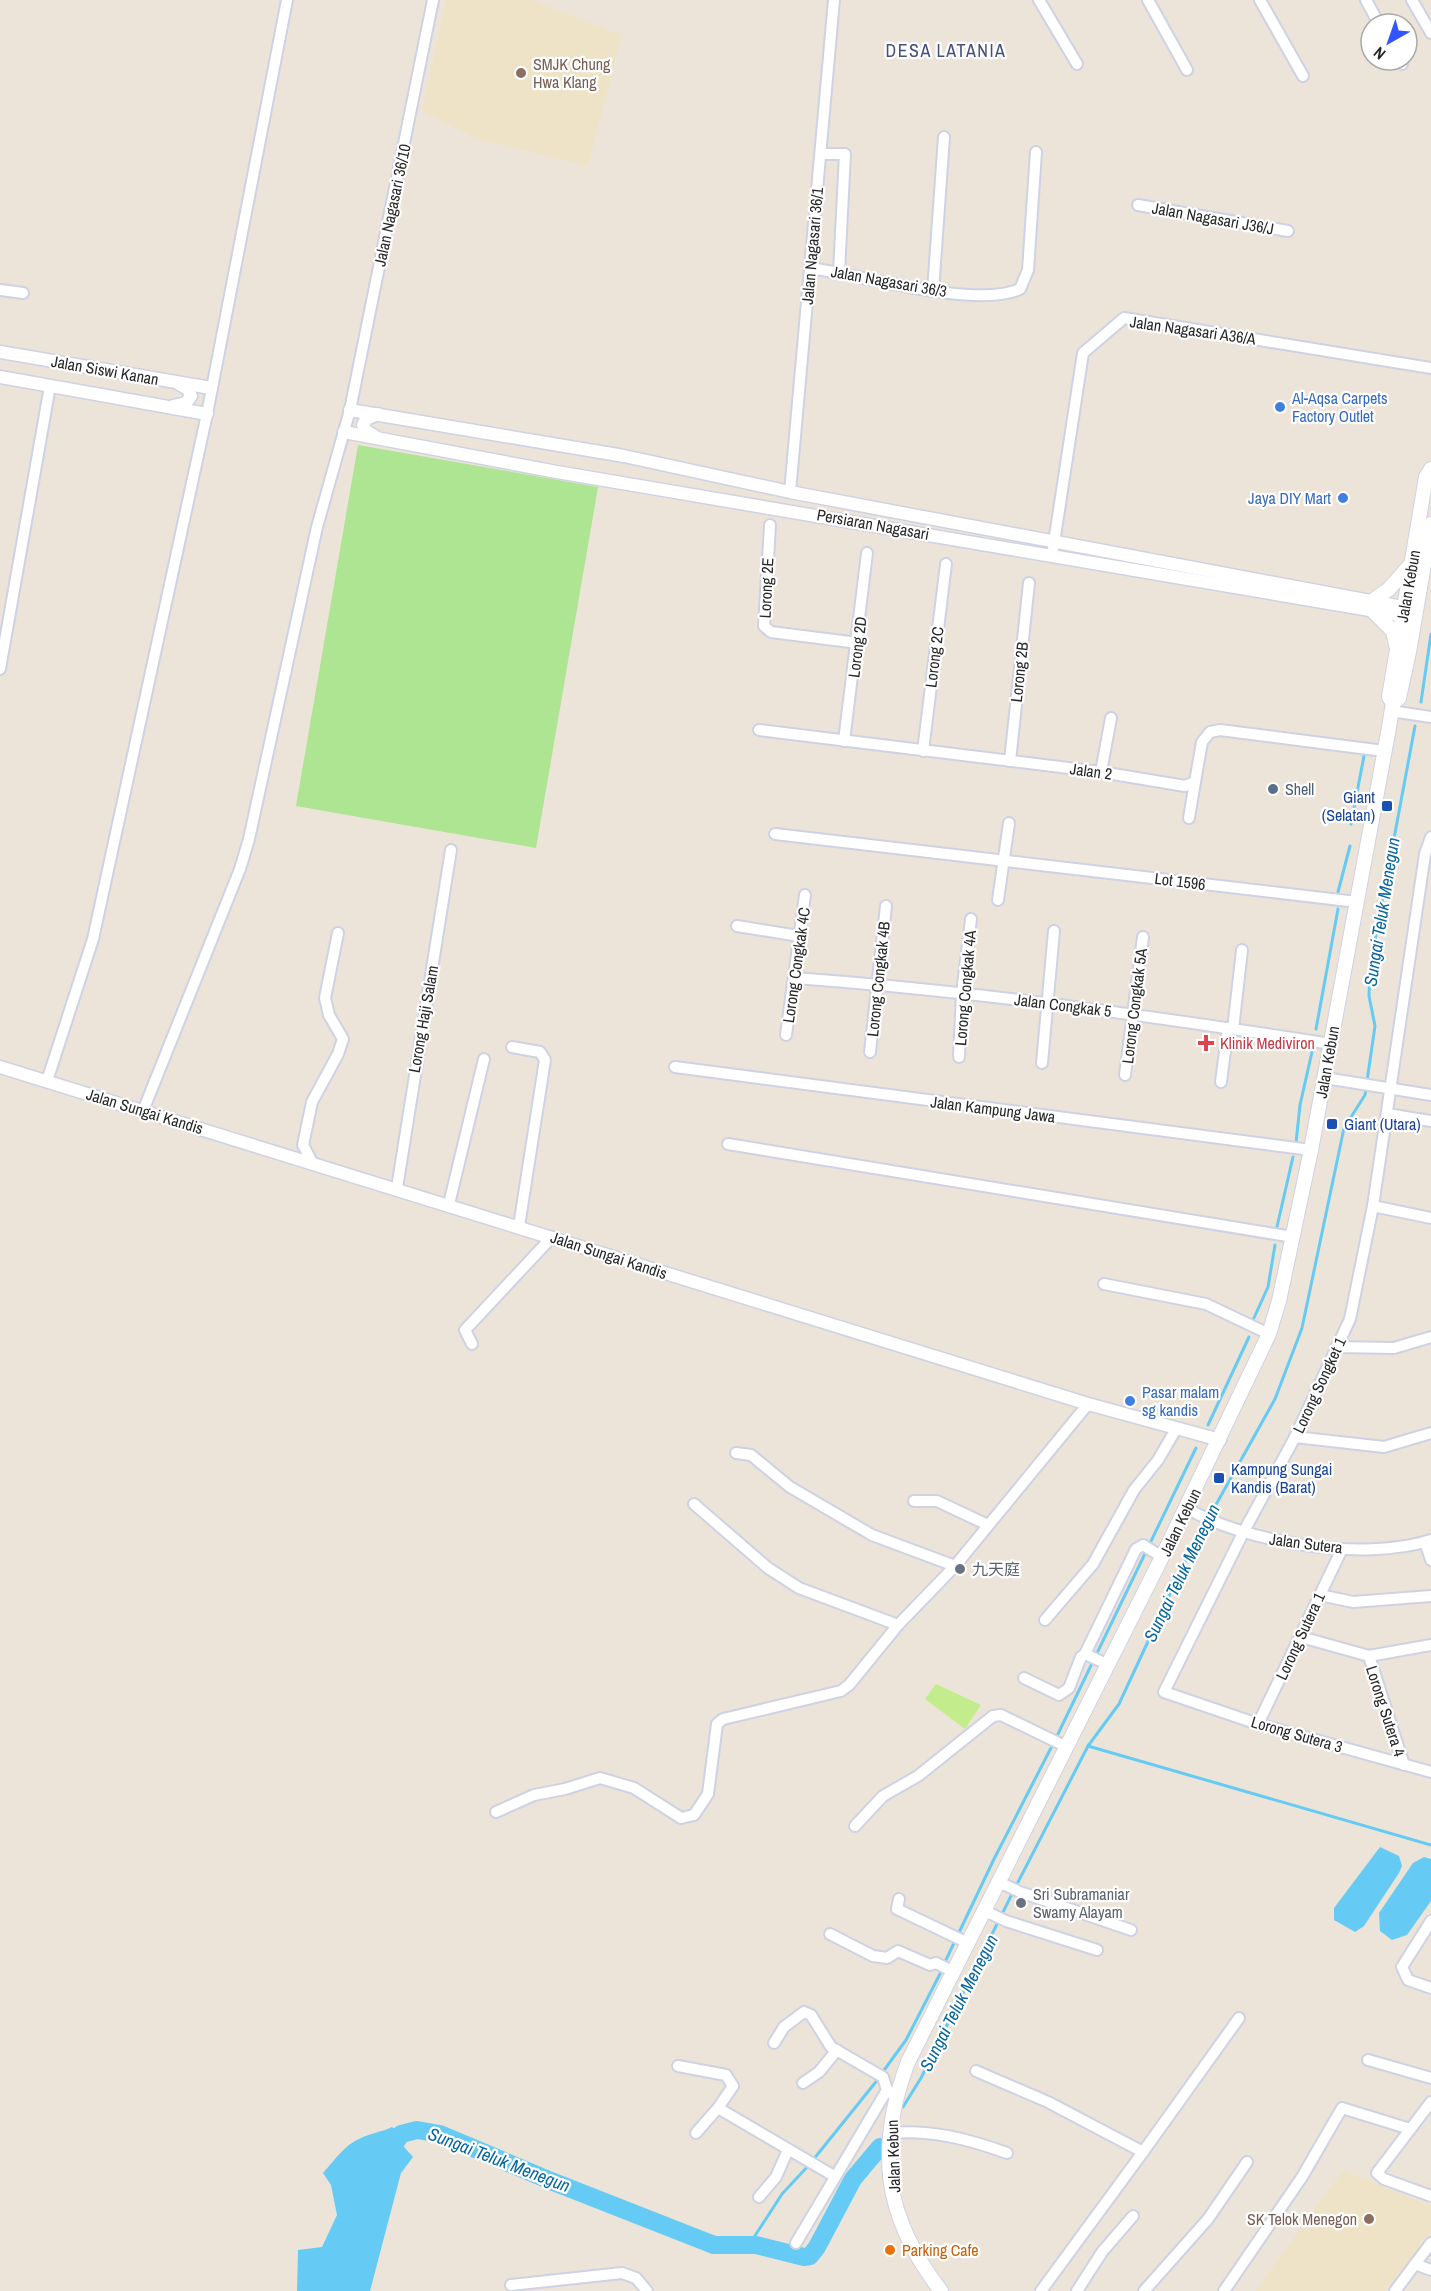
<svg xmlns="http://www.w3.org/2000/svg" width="1431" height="2291" font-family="'Archivo Narrow','Noto Sans SC',sans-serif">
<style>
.education{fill:#efe3c7}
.green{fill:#ade592}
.pitch{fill:#c3ed8d}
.water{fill:#66cbf4}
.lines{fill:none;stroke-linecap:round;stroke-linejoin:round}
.stream{stroke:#66cbf4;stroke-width:3}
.river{stroke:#66cbf4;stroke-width:18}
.minor-casing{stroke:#ced2e2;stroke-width:14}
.tertiary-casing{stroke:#ced2e2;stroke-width:15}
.secondary-casing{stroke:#ced2e2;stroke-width:16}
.minor{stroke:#fff;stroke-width:10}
.tertiary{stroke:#fff;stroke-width:12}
.secondary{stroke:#fff;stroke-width:14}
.education-dot{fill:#8d6e63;stroke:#fff;stroke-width:2}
.shop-dot{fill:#3f7fe0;stroke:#fff;stroke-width:2}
.service-dot{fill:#5c6f8a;stroke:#fff;stroke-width:2}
.transit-dot{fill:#1a4fb4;stroke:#fff;stroke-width:2}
.health-dot{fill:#e0444e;stroke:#fff;stroke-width:2}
.worship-dot{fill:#6b7280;stroke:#fff;stroke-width:2}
.food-dot{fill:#e8710a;stroke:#fff;stroke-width:2}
.labels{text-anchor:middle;stroke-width:4.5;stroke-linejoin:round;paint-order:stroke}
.education-label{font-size:16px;fill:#785e54;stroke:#fff;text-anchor:start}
.street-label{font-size:16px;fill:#282828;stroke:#fff}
.shop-label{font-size:16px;fill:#366cbe;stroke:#fff;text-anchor:start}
.service-label{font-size:16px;fill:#4e5e75;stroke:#fff;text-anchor:start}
.transit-label{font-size:16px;fill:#164399;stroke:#fff;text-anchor:start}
.health-label{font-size:16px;fill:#be3a42;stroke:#fff;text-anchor:start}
.worship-label{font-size:16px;fill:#5b616d;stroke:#fff;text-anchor:start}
.food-label{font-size:16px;fill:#c56008;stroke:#fff;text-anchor:start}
.neighbourhood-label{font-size:18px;letter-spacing:1.5px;fill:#474f7b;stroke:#fff}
.water-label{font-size:18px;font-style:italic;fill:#07679e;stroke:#fff}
</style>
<rect width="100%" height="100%" fill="#ece4d9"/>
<g class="education">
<polygon points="446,0 532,0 622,35 588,166 476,139 422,111"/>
<polygon points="1343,2170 1431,2206 1431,2232 1386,2291 1255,2291"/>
</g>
<polygon class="green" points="358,445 598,487 536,848 296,806"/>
<polygon class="pitch" points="936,1684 981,1705 965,1729 925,1699"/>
<g class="water">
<polygon points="1380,1847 1399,1856 1402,1866 1399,1873 1364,1926 1355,1932 1334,1920 1334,1908"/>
<polygon points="1424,1857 1431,1859 1431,1901 1407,1935 1392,1940 1380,1931 1379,1913 1413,1863"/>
<path d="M392 2127 401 2134 404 2147 413 2157 401 2173 370 2291H297L298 2250 322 2247 337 2215 331 2185 323 2173C335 2160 344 2145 361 2138 371 2133 382 2132 392 2127Z"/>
</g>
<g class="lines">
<g class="stream">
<polyline points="1421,702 1431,634"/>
<polyline points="1351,824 1364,756"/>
<polyline points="1338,892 1350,846"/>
<polyline points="1316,1029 1338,909"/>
<polyline points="1296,1143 1300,1105 1312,1052"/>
<polyline points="1276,1231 1293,1157"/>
<polyline points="1253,1320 1268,1287 1275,1245"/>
<polyline points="1208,1425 1249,1337"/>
<polyline points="1056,1738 1196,1448"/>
<polyline points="1088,1746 1431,1845"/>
<polyline points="1016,1886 1088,1746 1119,1704 1189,1553 1275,1399 1302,1328 1344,1128 1365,1095 1375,1026 1369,996 1370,967 1415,726"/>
<polyline points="1001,1916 1013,1892"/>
<polyline points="944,1964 994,1859 1053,1744"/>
<polyline points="882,2073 906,2040 942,1970"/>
<polyline points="903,2107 921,2078 998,1922"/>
<polyline points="813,2160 879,2078"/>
<polyline points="749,2245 782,2194 809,2165"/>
</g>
<polyline class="river" points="388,2154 401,2134 417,2130 440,2134 551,2181 714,2245 756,2245 804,2257 810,2256 817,2247 853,2179 880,2147"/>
<defs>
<g id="minor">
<polyline points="1039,0 1077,64"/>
<polyline points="1148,0 1187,70"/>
<polyline points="1260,0 1303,76"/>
<polyline points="1366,0 1379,24"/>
<polyline points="1412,0 1431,33"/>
<polyline points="1399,60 1402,64"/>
<polyline points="821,154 845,154 839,272"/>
<polyline points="1138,205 1288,231"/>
<path d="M810 268C861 275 976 309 1020 289L1028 270 1036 152"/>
<polyline points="0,290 23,293"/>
<polyline points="933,291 944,137"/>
<polyline points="790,492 834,0"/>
<polyline points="770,525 764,626 771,632 858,643"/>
<polyline points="1052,556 1083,353 1124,318 1431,368"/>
<polyline points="0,669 50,386"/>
<polyline points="1391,711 1431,717"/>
<polyline points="759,730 1101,772 1185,786 1195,782 1202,742 1210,732 1220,730 1384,751"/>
<polyline points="844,741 867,553"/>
<polyline points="923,751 946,564"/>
<polyline points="1010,761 1029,583"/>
<polyline points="1101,772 1111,718"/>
<polyline points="1189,818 1195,782"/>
<polyline points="775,834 1357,902"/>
<polyline points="1431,837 1425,854 1373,1206 1350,1319 1295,1437 1243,1533 1164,1692 1258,1724 1431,1772"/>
<polyline points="998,900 1009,823"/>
<polyline points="737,926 799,936"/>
<path d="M794 978C974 991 1152 1016 1331 1044"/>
<polyline points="1233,1029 1242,950"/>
<polyline points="786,1035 805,895"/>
<polyline points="512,1047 540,1052 545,1060 519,1226"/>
<polyline points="870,1052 886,906"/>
<polyline points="959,1057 962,993 971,919"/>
<polyline points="1042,1063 1054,931"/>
<polyline points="675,1067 1311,1150"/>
<polyline points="1125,1075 1143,937"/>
<polyline points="1325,1078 1431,1095"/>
<polyline points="47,1081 93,939 207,414 287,0"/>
<polyline points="1221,1082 1228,1028"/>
<polyline points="143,1111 240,869 249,839 317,527 350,410 433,0"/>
<polyline points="1387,1114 1431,1121"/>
<polyline points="728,1144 1293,1237"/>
<polyline points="312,1162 303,1145 312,1102 338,1054 343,1039 329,1015 325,998 338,933"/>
<polyline points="397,1188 451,850"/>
<polyline points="449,1204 484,1059"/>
<polyline points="1373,1206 1431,1218"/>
<polyline points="1104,1284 1206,1304 1269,1334"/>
<polyline points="472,1344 465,1330 552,1237"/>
<polyline points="1336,1347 1394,1348 1431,1337"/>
<polyline points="1295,1437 1384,1447 1431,1433"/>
<polyline points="736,1453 751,1455 790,1487 872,1535 955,1566"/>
<polyline points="914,1501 937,1501 988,1525"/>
<polyline points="694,1504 768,1568 799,1588 898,1625"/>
<path d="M1186 1508C1247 1543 1363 1562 1431 1540"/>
<polyline points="1425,1542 1431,1560"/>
<polyline points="1320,1595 1353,1602 1431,1596"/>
<polyline points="1045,1620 1093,1564 1134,1490 1158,1460 1176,1429"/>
<polyline points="1301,1637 1369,1656 1431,1645"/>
<polyline points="1085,1654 1136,1549 1143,1545 1162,1557"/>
<polyline points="1369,1656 1404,1765"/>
<polyline points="1024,1678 1059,1695 1069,1688 1081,1657 1085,1654 1109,1665"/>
<polyline points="1258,1724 1342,1549"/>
<polyline points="496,1812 534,1795 565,1789 600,1778 634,1788 681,1818 694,1815 708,1794 717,1724 723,1719 841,1691 849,1685 898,1625 955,1566 1088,1404"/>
<polyline points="855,1826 883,1796 918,1776 993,1716 1001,1715 1067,1747"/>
<polyline points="999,1882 1020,1892 1131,1930"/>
<polyline points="899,1899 897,1909 968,1943"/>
<polyline points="985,1911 1006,1921 1097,1950"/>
<polyline points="1431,1921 1402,1967 1408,1980 1431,1988"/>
<polyline points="830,1934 873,1956 887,1958 898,1951 930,1965 936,1963 954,1972"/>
<polyline points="774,2043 784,2027 804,2012 811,2015 831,2047 883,2077 887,2090 892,2094"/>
<polyline points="1368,2060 1431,2078"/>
<polyline points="678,2066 726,2075 733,2086 718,2108 834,2176"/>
<polyline points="976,2071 1048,2102 1143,2152 1041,2291"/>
<polyline points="803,2083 819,2072 837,2050"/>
<polyline points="1431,2102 1377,2173 1384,2179 1431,2196"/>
<polyline points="696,2133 718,2108"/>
<path d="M889 2133C930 2129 968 2139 1007 2153"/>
<polyline points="1143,2152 1239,2018"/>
<polyline points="759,2197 776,2177 788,2150"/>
<polyline points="796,2243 887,2090"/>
<polyline points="1415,2264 1431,2270"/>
<polyline points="511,2285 622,2273 636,2278 647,2291"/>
<polyline points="1077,2291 1102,2252 1133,2216"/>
<polyline points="1144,2291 1208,2219 1247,2162"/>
<polyline points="1224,2291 1302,2177 1342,2108 1410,2129"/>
<polyline points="1395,2291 1431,2243"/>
</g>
<g id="tertiary">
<polyline points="0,352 211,388"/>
<polyline points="0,377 207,414"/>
<polyline points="173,406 186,403 191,396 188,389 179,384"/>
<polyline points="350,410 624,456 790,492 1413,609"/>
<polyline points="344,432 557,472 1411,617"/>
<polyline points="376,437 366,431 363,425 366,419 378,414"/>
<polyline points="0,1067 1088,1404 1220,1440"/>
</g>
<g id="secondary">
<polyline points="1372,601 1389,589 1412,563"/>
<polyline points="1372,610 1393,631 1396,645"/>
<polyline points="1393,703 1399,698 1409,652 1431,524"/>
<path d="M941 2291C884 2217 875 2150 908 2062L1162 1557 1269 1334 1279 1301 1311 1150 1388 733 1393 703 1389 697 1426 477 1431 469"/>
</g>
</defs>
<use href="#minor" class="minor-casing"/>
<use href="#tertiary" class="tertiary-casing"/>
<use href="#secondary" class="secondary-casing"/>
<use href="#minor" class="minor"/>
<use href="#tertiary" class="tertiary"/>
<use href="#secondary" class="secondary"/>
</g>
<g class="education-dot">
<circle cx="521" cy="73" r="6"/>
<circle cx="1369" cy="2219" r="6"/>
</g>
<g class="shop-dot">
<circle cx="1280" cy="407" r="6"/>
<circle cx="1343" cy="498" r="6"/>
<circle cx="1130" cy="1401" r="6"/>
</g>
<circle class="service-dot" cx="1273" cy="789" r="6"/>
<g class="transit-dot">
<rect x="1381" y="800" width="12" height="12" rx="3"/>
<rect x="1326" y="1118" width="12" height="12" rx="3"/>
<rect x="1213" y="1472" width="12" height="12" rx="3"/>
</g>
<path class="health-dot" d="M1203 1034h6v6h6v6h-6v6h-6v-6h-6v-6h6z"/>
<g class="worship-dot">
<circle cx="960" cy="1569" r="6"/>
<circle cx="1021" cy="1903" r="6"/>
</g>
<circle class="food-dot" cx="890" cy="2250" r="6"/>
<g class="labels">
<g class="education-label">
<text x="533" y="70">SMJK Chung<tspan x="533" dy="18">Hwa Klang</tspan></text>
<text x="1357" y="2225" text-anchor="end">SK Telok Menegon</text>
</g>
<g class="street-label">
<text transform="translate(392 205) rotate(-78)" y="6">Jalan Nagasari 36/10</text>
<text transform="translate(1213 218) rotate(10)" y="6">Jalan Nagasari J36/J</text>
<text transform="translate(812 246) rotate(-85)" y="6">Jalan Nagasari 36/1</text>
<text transform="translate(889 281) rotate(10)" y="6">Jalan Nagasari 36/3</text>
<text transform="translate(1193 330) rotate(8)" y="6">Jalan Nagasari A36/A</text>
<text transform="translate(105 370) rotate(10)" y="6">Jalan Siswi Kanan</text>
<text transform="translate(873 524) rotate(10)" y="6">Persiaran Nagasari</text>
<text transform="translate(1408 586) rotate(-80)" y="6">Jalan Kebun</text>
<text transform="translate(766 588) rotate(-87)" y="6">Lorong 2E</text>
<text transform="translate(857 647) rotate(-83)" y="6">Lorong 2D</text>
<text transform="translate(934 657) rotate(-83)" y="6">Lorong 2C</text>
<text transform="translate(1019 672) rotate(-84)" y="6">Lorong 2B</text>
<text transform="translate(1091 771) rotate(8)" y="6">Jalan 2</text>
<text transform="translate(1180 881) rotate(7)" y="6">Lot 1596</text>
<text transform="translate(796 965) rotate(-82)" y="6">Lorong Congkak 4C</text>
<text transform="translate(878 979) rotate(-84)" y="6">Lorong Congkak 4B</text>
<text transform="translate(965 988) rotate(-85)" y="6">Lorong Congkak 4A</text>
<text transform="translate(1063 1005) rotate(7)" y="6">Jalan Congkak 5</text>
<text transform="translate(1134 1006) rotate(-83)" y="6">Lorong Congkak 5A</text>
<text transform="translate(423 1019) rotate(-80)" y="6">Lorong Haji Salam</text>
<text transform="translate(1327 1062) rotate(-80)" y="6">Jalan Kebun</text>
<text transform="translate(993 1109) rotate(7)" y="6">Jalan Kampung Jawa</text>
<text transform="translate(145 1111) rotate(17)" y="6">Jalan Sungai Kandis</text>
<text transform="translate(609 1255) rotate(18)" y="6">Jalan Sungai Kandis</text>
<text transform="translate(1319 1385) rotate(-65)" y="6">Lorong Songket 1</text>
<text transform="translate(1180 1522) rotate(-64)" y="6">Jalan Kebun</text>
<text transform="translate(1306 1543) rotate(7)" y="6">Jalan Sutera</text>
<text transform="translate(1300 1636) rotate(-65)" y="6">Lorong Sutera 1</text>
<text transform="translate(1386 1711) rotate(72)" y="6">Lorong Sutera 4</text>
<text transform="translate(1297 1734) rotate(16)" y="6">Lorong Sutera 3</text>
<text transform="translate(893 2156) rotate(-92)" y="6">Jalan Kebun</text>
</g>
<g class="shop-label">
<text x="1292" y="404">Al-Aqsa Carpets<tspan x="1292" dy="18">Factory Outlet</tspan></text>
<text x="1331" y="504" text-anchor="end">Jaya DIY Mart</text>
<text x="1142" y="1398">Pasar malam<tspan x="1142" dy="18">sg kandis</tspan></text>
</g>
<g class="service-label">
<text x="1285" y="795">Shell</text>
</g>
<g class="transit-label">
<text x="1375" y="803" text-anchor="end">Giant<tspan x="1375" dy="18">(Selatan)</tspan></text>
<text x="1344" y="1130">Giant (Utara)</text>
<text x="1231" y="1475">Kampung Sungai<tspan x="1231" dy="18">Kandis (Barat)</tspan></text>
</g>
<g class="health-label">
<text x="1220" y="1049">Klinik Mediviron</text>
</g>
<g class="worship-label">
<text x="972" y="1575">九天庭</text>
<text x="1033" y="1900">Sri Subramaniar<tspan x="1033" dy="18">Swamy Alayam</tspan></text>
</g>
<g class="food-label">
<text x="902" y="2256">Parking Cafe</text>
</g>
<g class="neighbourhood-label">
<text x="946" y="57">DESA LATANIA</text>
</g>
<g class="water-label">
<text transform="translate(1382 912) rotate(-81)" y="6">Sungai Teluk Menegun</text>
<text transform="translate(1182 1573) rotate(-64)" y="6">Sungai Teluk Menegun</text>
<text transform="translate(959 2003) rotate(-63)" y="6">Sungai Teluk Menegun</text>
<text transform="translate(499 2160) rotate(21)" y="6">Sungai Teluk Menegun</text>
</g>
</g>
<g transform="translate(1389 42) rotate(220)"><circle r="28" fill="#ffffff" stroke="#a9a9a9" stroke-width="1.5"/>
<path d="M0-4.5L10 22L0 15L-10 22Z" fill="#3355ff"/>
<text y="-9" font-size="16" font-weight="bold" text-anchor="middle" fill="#282828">N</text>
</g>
</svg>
